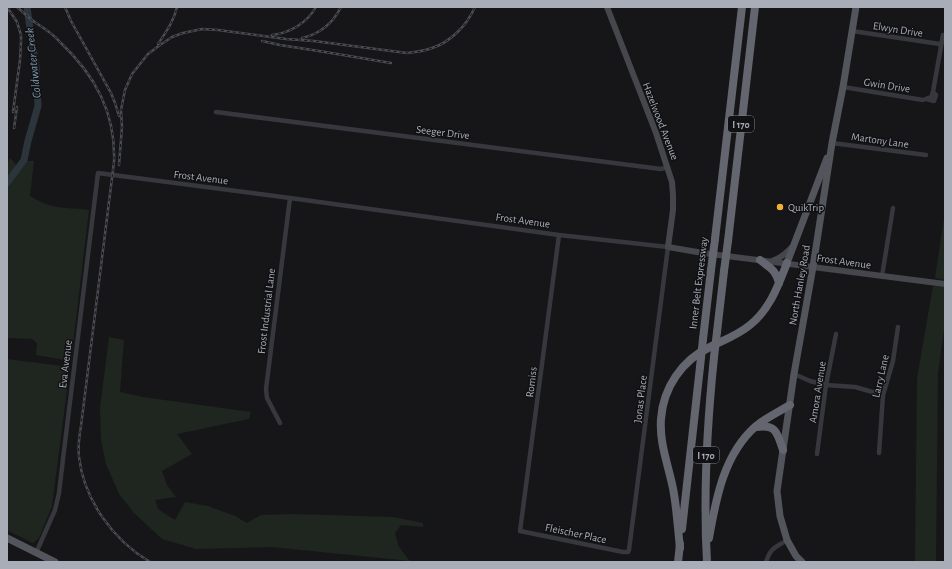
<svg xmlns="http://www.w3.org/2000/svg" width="952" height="569" font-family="'Alegreya Sans',sans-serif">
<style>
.green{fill:#1e261f}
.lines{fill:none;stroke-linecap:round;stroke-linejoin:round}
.river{stroke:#2c353c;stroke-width:7}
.street{stroke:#37383d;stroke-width:4.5}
.secondary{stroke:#45474d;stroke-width:6}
.primary{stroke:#53555c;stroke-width:7}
.highway{stroke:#63666e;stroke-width:8}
.rail-casing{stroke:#4a4c52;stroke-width:2.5}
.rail{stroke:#111113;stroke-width:1;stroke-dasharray:3;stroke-linecap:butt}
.highway-bridge{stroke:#63666e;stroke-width:8}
.poi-dot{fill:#f2b134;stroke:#111113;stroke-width:1.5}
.labels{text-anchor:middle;stroke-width:3;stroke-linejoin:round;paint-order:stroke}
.shield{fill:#111113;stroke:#7b7e86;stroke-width:1}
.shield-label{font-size:10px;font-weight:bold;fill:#a8adb8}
.street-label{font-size:11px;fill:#a8adb8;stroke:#111113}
.poi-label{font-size:11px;fill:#a8adb8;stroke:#111113;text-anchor:start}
.water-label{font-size:12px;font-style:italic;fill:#7f9bb3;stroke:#111113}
</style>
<rect width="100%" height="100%" fill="#161618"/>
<g class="green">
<polygon points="10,158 15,163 16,166 7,179 7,164"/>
<path d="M26 161H34L30 196C38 201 47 205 57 207 68 209 79 208 89 210L71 361 36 355 37 343 32 339 7 338V188Z"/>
<polygon points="945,212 945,280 935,278"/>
<polygon points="933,286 945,287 945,323 938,373 936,562 915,562 917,378"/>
<polygon points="109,337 124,340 120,392 143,397 251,412 249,419 177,434 192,454 162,471 167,485 176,497 155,500 158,509 175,520 185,502 208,506 235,516 247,523 261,515 293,514 393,517 423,523 423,527 401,525 395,533 399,547 410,561 271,547 196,549 162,539 134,513 119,494 106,464 101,440 100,408"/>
<polygon points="7,359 70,367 52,506 39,538 33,543 7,530"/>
</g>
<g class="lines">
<polyline class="river" points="7,183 24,160 28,141 38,106 36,67 32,42 27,7"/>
<g class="street">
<polyline points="852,31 940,44"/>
<polyline points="843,87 923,100 931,97 933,92 943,35"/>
<polyline points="927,99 930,100 934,101 936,95 933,92"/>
<polyline points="216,112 661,169 668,167"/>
<polyline points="832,143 926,155"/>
<polyline points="882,276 893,208"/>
<polyline points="794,374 810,381 826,385 855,387 883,395"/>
<polyline points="280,423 267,398 266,389 290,198"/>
<polyline points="879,453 883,395 893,361 898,327"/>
<polyline points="817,454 826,385 836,334"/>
<polyline points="36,553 55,510 59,493 63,459 98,173 290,198 559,235 668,247 629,550 628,552 623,552 520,531 559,235"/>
<path d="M766 562C771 547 775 548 787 540"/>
</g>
<g class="secondary">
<polyline points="607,7 656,133 672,182 673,195 673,210 668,247 703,253 945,284"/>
<path d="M772 261C781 258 786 253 792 247"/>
</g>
<g class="primary">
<polyline points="787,263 827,158"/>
<polyline points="7,538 55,562"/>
<polyline points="802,562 796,556 787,540 780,516 777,491 794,374 813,267 832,143 843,87 856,7"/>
</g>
<g class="highway">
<polyline points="715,239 742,7"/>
<polyline points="728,241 755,7"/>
<path d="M760 260C770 268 775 269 779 283"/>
<polyline points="717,332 724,271"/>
<polyline points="703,339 711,270"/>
<path d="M756 427C776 424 777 432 783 450"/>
<polyline points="682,529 700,367"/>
<path d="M709 538C716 498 724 454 756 426 766 418 778 412 790 405"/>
<path d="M680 548C678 530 677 512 674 494 670 469 659 445 661 419 663 388 682 360 710 347 724 340 738 335 750 325 770 309 778 286 787 263"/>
<polyline points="678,562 680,544"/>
<path d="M707 562C703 493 707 425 714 357"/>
</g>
<defs>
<g id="rail">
<polyline points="7,7 17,22 21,35 21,42 20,60 13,112"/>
<path d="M17 7C23 12 29 18 36 23 44 28 53 34 60 42 95 75 116 113 114 162L81 426C79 437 78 447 79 457 84 500 113 540 150 562"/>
<polyline points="65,7 71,21 111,93 115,103 119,116"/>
<path d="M272 35C290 33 307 23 316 7"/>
<path d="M302 38C320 34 333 23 341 7"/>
<polyline points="262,41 280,45 325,52 391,63"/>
<path d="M158 44C166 32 174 21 177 7"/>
<polyline points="14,128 17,107"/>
<path d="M119 165 122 127 121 110 125 90 132 74 148 54 160 45 172 37 183 33 202 29 218 30 286 39 314 41 407 53C416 52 424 51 432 48 451 42 467 25 475 7"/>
</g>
</defs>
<use href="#rail" class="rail-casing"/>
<use href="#rail" class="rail"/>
<g class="highway-bridge">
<polyline points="711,270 715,239"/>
<polyline points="724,271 728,241"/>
<polyline points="714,357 717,332"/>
<polyline points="700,367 703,339"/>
</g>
</g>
<circle class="poi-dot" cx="780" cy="207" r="4"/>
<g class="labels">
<g class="shield">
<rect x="728" y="116" width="26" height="16" rx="3"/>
<rect x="693" y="447" width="26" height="16" rx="3"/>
</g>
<g class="shield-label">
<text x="741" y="128">I 170</text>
<text x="706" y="459">I 170</text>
</g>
<g class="street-label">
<text transform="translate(898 29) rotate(9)" y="4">Elwyn Drive</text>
<text transform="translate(887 85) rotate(9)" y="4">Gwin Drive</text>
<text transform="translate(661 121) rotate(69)" y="4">Hazelwood Avenue</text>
<text transform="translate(443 132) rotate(7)" y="4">Seeger Drive</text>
<text transform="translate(880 140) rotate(8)" y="4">Martony Lane</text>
<text transform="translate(201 177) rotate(7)" y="4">Frost Avenue</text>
<text transform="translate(523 220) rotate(8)" y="4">Frost Avenue</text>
<text transform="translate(844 261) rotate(8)" y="4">Frost Avenue</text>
<text transform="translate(698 283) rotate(-83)" y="4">Inner Belt Expressway</text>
<text transform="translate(799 285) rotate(-80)" y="4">North Hanley Road</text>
<text transform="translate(266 311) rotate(-83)" y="4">Frost Industrial Lane</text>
<text transform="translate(65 364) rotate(-83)" y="4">Eva Avenue</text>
<text transform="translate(880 376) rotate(-77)" y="4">Larry Lane</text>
<text transform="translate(531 382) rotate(-83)" y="4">Romiss</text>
<text transform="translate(817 392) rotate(-81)" y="4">Amora Avenue</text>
<text transform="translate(640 399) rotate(-83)" y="4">Jonas Place</text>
<text transform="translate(576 533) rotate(12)" y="4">Fleischer Place</text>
</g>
<g class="poi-label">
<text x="788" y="211">QuikTrip</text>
</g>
<g class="water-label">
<text transform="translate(33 63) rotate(-96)" y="4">Coldwater Creek</text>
</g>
</g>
<rect width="952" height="569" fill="none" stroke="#a8adb8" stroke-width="16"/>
</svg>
